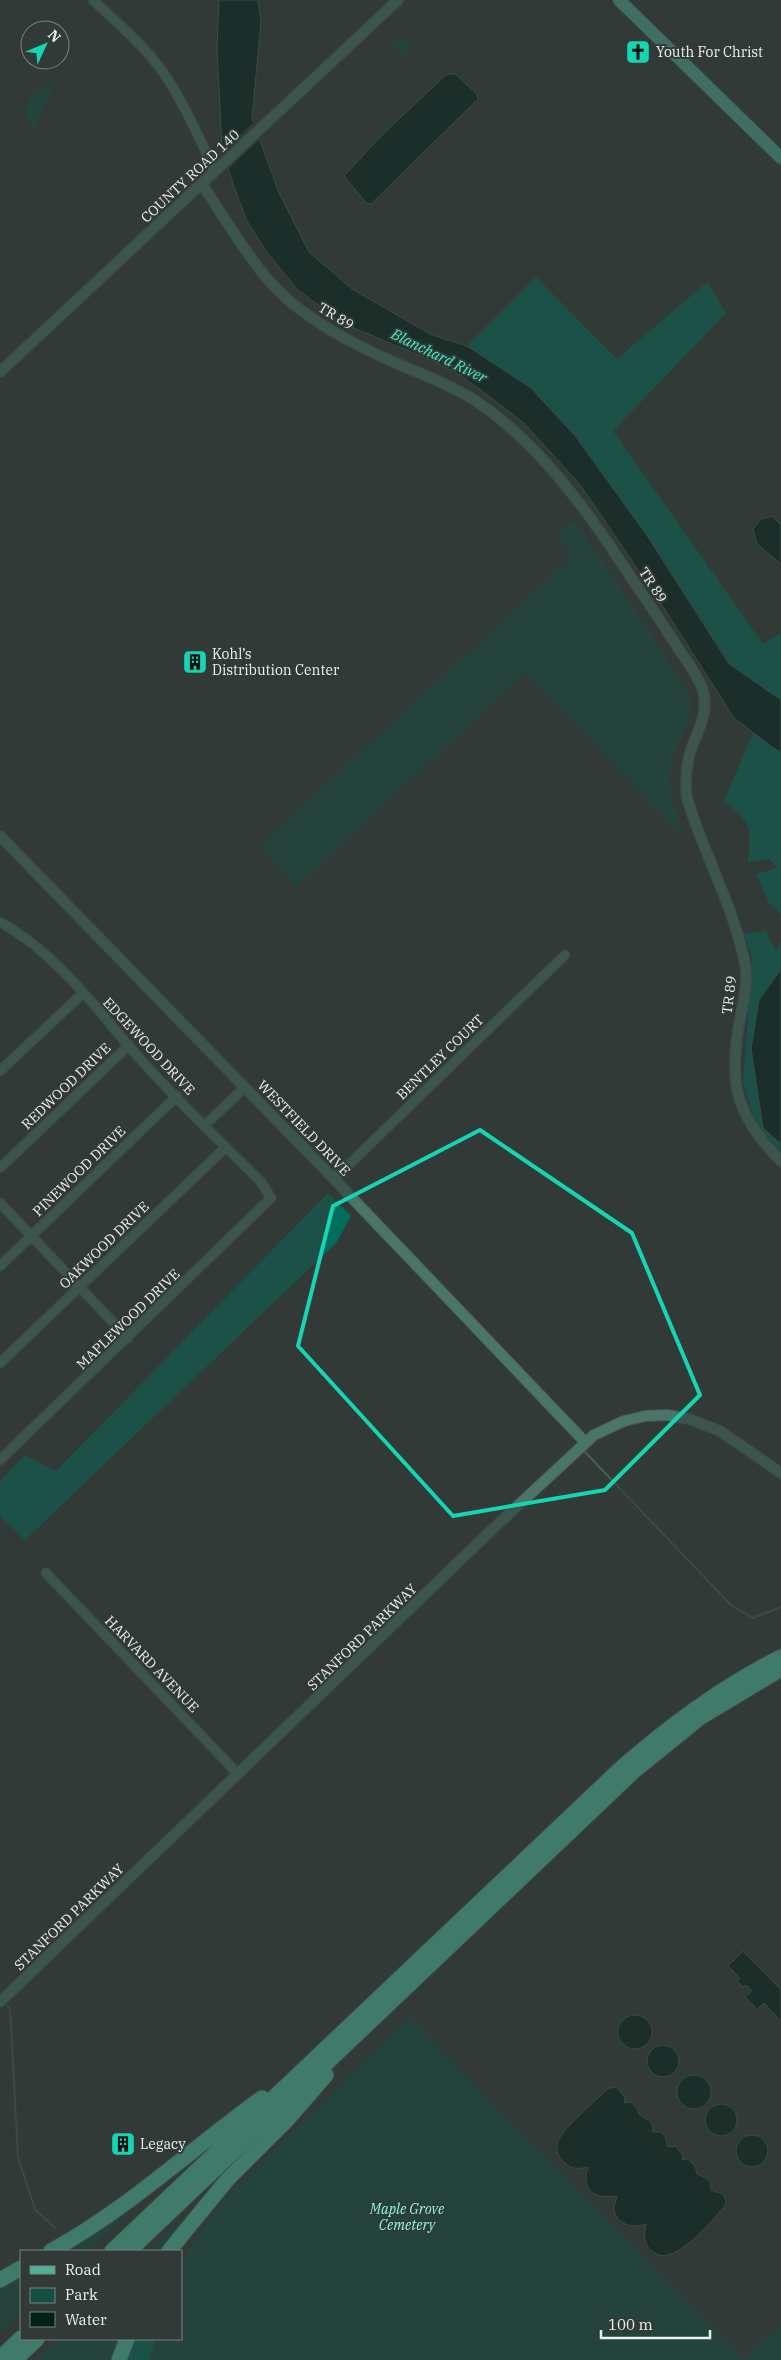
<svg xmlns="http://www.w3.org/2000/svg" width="781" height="2360" font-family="'IBM Plex Serif',serif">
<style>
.green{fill:#154f43}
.forest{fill:#006e5b}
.water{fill:#002119;stroke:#465f59}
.pier{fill:#313a37}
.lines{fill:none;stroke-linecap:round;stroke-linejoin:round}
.stream{stroke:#465f59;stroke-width:2}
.minor-casing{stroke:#4f5754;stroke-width:11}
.tertiary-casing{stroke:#4f5754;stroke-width:12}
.primary-casing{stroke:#4f5754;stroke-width:14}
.motorway-casing{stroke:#4f5754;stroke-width:17}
.minor{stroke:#4a7569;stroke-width:9}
.tertiary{stroke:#4a7569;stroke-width:10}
.primary{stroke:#51b099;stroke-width:12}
.motorway{stroke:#51c7ab;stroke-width:15}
.marked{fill:none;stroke:#16d5b3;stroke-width:4;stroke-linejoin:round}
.labels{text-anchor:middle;stroke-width:4;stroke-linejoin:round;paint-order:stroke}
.poi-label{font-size:14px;fill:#ebf1ef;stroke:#313a37;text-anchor:start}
.street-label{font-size:14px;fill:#ebf1ef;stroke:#313a37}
.park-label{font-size:14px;font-style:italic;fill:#88fcdf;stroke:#313a37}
.water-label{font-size:15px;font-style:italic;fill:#45ecc9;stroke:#313a37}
</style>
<rect width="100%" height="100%" fill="#313a37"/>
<g class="green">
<polygon points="403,37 413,47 403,57 393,46"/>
<path d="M46 87 53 88 33 129C19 112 26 93 46 87Z"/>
<path d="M574 521 630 601 690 696C695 726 671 744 670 773 669 794 678 817 684 837L525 673 296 887 259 845 567 562 569 551 556 535Z"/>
<path d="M409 2017 743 2359 781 2325V2360H150L156 2339H181C181 2319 178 2292 181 2273 188 2240 214 2212 235 2188Z"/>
<polygon points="155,2188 88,2251 60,2251"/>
<polygon points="200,2202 165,2251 149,2251"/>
<polygon points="21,2274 21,2313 0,2333 0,2285"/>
<polygon points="58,2339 122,2339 113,2360 36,2360"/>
</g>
<g class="forest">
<polygon points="536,277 617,359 707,282 726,313 613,431 763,644 781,633 781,700 730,664 648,537 576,437 531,388 467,346"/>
<path d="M753 733 781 752V914L769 903 756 874 778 868 769 859 748 862C750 825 754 826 724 801Z"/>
<polygon points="766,931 776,952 781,941 781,971 763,1128 781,1144 781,1152 757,1126 743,1083 752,957 744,934"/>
<polygon points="328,1193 351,1216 336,1243 25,1540 0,1516 0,1481 25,1455 56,1471"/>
<polygon points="136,2339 155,2339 150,2360 126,2360"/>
</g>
<g class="water">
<polygon points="219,0 258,0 261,22 252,118 279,193 309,252 352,289 432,335 467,346 531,388 576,437 648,537 729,664 781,700 781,752 772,747 734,718 660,602 581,486 524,423 462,376 433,361 342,323 297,289 266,251 247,221 234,187 222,148 217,49"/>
<polygon points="447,74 455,74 477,94 478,99 371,204 366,203 344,176 383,134"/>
<polygon points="772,516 781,525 781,564 757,544 753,529 761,519"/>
<polygon points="781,969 781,1144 763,1128 751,1048 759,1000"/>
<polygon points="743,1951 781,1990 781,2021 764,2003 757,2009 745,1997 752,1991 746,1985 743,1987 737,1981 740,1978 728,1966"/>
<circle cx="635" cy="2032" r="17"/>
<circle cx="663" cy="2061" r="16"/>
<circle cx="694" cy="2092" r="17"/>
<path d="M616 2087 625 2097 624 2103 631 2102 638 2110 639 2114C648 2122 652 2117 653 2132H660L665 2136 668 2147 675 2146 683 2155 682 2160 687 2159C693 2163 696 2166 697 2174 706 2178 711 2179 711 2190L723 2194 726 2200 725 2206C711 2221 673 2269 653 2252 643 2245 644 2235 646 2224 634 2229 616 2225 614 2209 614 2205 616 2200 617 2196 596 2199 580 2192 588 2167 579 2169 571 2170 564 2162 559 2157 556 2152 557 2145 558 2131 598 2099 609 2088Z"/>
<circle cx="721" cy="2120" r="16"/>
<circle cx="752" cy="2151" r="16"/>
</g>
<polygon class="pier" points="256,120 262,137 226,171 221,153"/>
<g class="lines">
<g class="stream">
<polyline points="585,1452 731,1605 753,1618 781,1607"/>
<polyline points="7,2006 10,2009 18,2157 35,2209 55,2228"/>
</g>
<defs>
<g id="minor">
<path d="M93 0C117 23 144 45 163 72 184 103 199 138 215 171"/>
<path d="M0 922C54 952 94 1005 133 1051 173 1097 218 1139 261 1182L271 1198 0 1460"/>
<polyline points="0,1071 82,994"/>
<polyline points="205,1125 245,1087"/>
<polyline points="0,1168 129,1045"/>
<polyline points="334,1179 565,955"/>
<polyline points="0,1203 128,1338"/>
<polyline points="0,1266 177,1096"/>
<polyline points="0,1363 226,1147"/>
<polyline points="46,1573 238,1774"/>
</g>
<g id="tertiary">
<path d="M202 184C222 214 241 246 264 275 294 312 338 336 380 356 417 373 453 384 486 408 551 456 597 525 640 591 654 611 667 631 680 651 688 663 699 677 703 691 710 715 695 734 689 756 686 770 685 783 687 798 703 852 732 903 744 959 749 979 744 999 740 1019 728 1082 735 1115 781 1161"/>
<polyline points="0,372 398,0"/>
<polyline points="0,836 334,1179 585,1442"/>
<polyline points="0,2002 498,1524 594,1435 624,1421 645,1416 667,1415 689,1419 720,1431 781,1473"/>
</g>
<polyline id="primary" points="619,0 781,158"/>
<g id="motorway">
<path d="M51 2251C128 2209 191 2149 262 2098"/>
<path d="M112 2251 619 1770C669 1726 721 1687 781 1657"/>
<polyline points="129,2251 633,1772 701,1717 781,1669"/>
<polyline points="169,2251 227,2180 287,2120 326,2075"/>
<polyline points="0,2280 21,2268"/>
<polyline points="0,2358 21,2338"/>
<polyline points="15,2360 37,2339"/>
<polyline points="119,2360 127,2339"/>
</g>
</defs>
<use href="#minor" class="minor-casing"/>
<use href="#tertiary" class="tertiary-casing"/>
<use href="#primary" class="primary-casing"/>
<use href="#motorway" class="motorway-casing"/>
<use href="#minor" class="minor"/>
<use href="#tertiary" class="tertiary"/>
<use href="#primary" class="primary"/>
<use href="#motorway" class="motorway"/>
</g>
<path d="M0 0H781V2360H0ZM480 1130 632 1233 700 1395 605 1490 453 1516 298 1346 333 1206Z" fill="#313a37" fill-opacity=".55" fill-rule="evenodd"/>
<path class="marked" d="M480 1130 632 1233 700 1395 605 1490 453 1516 298 1346 333 1206Z"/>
<defs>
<symbol id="church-square" viewBox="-11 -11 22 22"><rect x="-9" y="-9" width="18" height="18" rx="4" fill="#16d5b3" stroke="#313a37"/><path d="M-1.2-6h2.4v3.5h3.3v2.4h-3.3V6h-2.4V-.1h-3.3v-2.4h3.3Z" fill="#111"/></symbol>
<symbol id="building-square" viewBox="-11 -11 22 22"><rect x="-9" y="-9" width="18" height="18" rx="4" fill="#16d5b3" stroke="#313a37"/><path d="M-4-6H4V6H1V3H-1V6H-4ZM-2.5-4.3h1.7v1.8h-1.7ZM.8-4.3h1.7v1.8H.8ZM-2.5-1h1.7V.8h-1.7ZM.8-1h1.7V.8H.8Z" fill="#111"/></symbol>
</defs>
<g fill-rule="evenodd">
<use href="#church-square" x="624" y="38" width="28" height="28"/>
<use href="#building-square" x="181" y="648" width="28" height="28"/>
<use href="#building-square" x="109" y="2130" width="28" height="28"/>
</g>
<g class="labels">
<g class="poi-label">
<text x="656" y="57">Youth For Christ</text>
<text x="212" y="659">Kohl’s<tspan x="212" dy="16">Distribution Center</tspan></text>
<text x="140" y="2149">Legacy</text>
</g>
<g class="street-label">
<text transform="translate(190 176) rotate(-43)" y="5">COUNTY ROAD 140</text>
<text transform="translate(336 316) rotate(31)" y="5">TR 89</text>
<text transform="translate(653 585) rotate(57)" y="5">TR 89</text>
<text transform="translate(729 995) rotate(-83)" y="5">TR 89</text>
<text transform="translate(149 1046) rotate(47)" y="5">EDGEWOOD DRIVE</text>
<text transform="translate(440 1057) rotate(-44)" y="5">BENTLEY COURT</text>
<text transform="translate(66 1086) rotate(-44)" y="5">REDWOOD DRIVE</text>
<text transform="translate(304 1128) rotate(46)" y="5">WESTFIELD DRIVE</text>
<text transform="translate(79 1171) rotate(-44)" y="5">PINEWOOD DRIVE</text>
<text transform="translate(104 1245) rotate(-44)" y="5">OAKWOOD DRIVE</text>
<text transform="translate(128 1319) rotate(-44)" y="5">MAPLEWOOD DRIVE</text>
<text transform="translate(362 1637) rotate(-44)" y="5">STANFORD PARKWAY</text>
<text transform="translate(152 1664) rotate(46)" y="5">HARVARD AVENUE</text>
<text transform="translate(69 1917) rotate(-44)" y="5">STANFORD PARKWAY</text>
</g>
<g class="park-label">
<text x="407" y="2214">Maple Grove<tspan x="407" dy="16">Cemetery</tspan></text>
</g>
<g class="water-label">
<text transform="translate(439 356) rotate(26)" y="5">Blanchard River</text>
</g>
</g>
<rect x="20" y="2250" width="162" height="90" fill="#313a37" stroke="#7b8381"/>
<rect x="30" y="2266" width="25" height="8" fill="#51b099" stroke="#7b8381"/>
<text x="65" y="2275" font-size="15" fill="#ebf1ef">Road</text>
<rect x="30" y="2288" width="25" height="15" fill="#154f43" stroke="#7b8381"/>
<text x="65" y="2300" font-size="15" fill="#ebf1ef">Park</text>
<rect x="30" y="2312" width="25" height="15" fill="#002119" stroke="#7b8381"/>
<text x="65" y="2325" font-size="15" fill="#ebf1ef">Water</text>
<g transform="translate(45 45) rotate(46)"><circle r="24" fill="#313a37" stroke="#7b8381"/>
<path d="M0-4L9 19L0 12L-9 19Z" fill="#16d5b3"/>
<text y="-8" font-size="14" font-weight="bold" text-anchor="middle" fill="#ebf1ef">N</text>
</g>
<path d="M601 2330v8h109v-8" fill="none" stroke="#ebf1ef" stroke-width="2.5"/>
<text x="608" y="2330" font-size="15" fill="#ebf1ef" stroke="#313a37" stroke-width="4" paint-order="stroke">100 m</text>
</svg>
